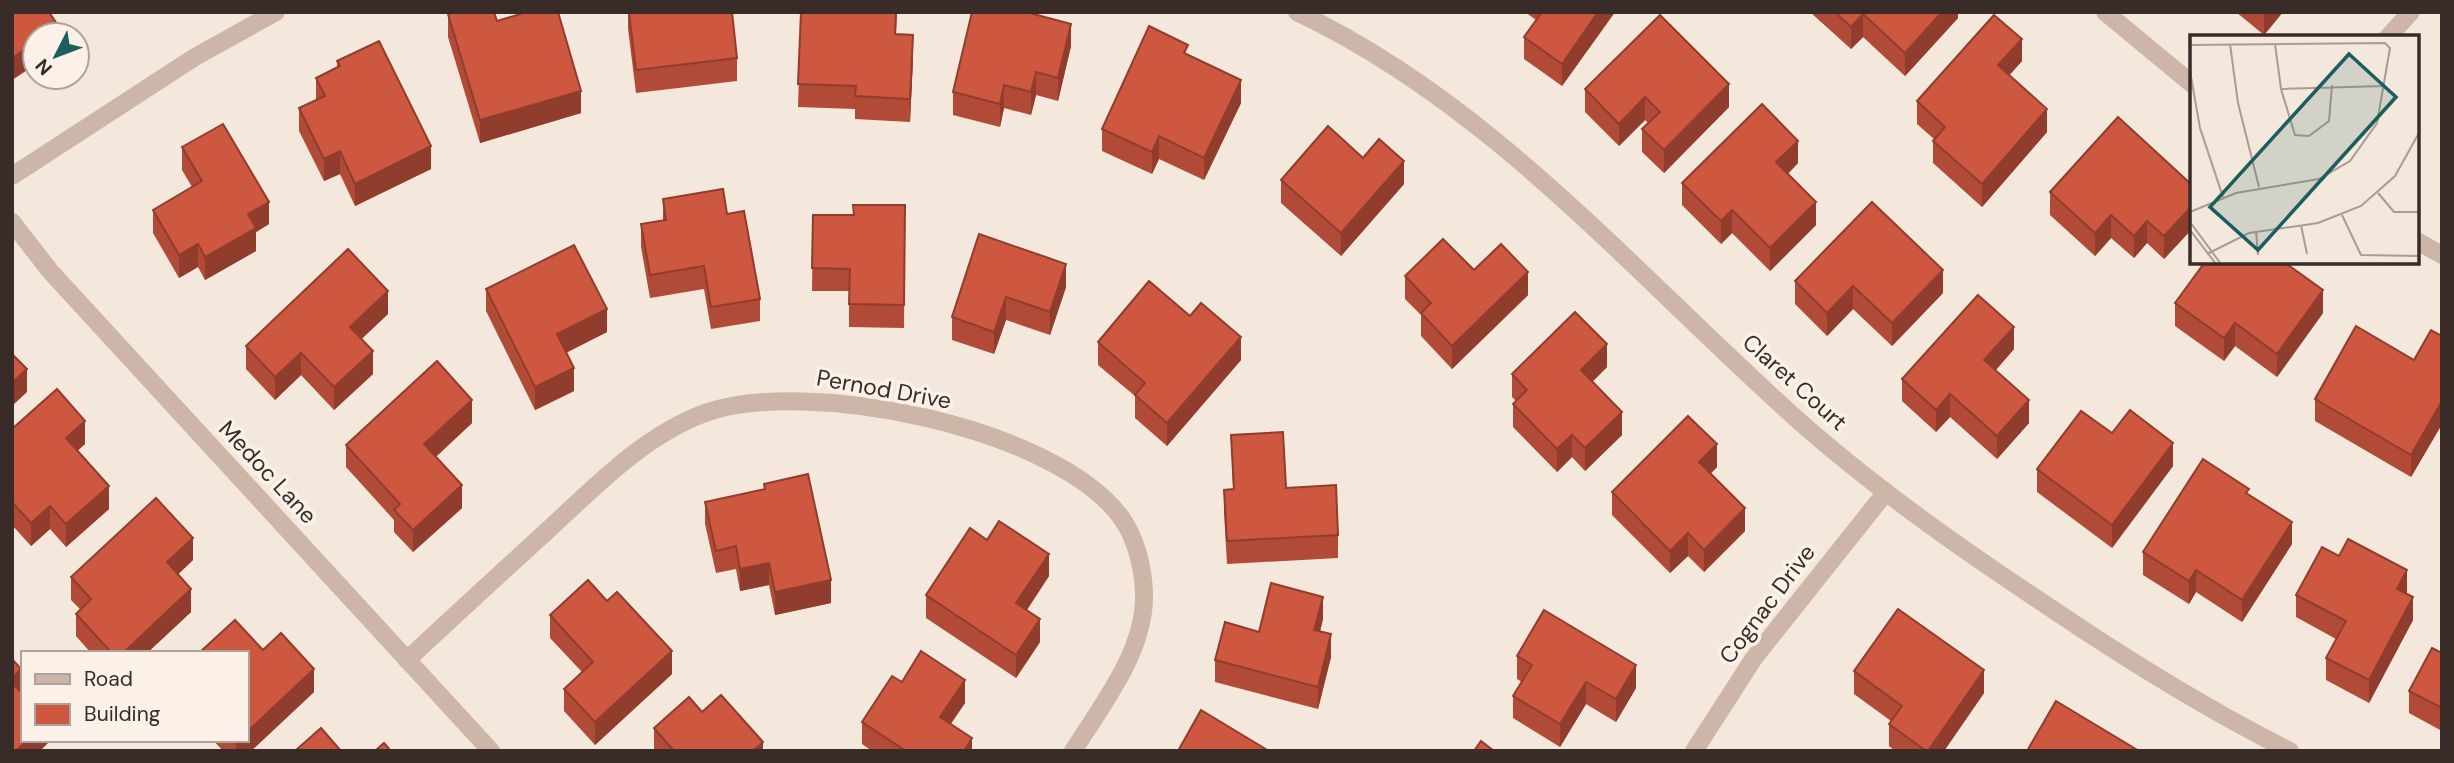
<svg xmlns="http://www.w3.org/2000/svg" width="2454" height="763" font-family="'DM Sans',sans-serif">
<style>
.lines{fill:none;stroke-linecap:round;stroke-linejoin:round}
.minor{stroke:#cdb5a7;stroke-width:18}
.wall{fill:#b14b37}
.shaded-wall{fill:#903d2d}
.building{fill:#ce5740;stroke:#903d2d;stroke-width:2}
.labels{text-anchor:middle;stroke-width:7;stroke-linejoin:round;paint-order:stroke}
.street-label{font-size:23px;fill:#392c28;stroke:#fbf1e9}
.inset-road{fill:none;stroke:#a99c94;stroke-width:2}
.view{fill:#1a5e5d;fill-opacity:0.15;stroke:#1a5e5d;stroke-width:3.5}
.inset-edge{fill:none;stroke:#392c28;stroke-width:3.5}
</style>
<rect width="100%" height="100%" fill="#f4e7dc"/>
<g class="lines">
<g class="minor">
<path d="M1297 12C1498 107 1644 285 1808 429 1883 494 1966 552 2049 607 2126 659 2206 709 2290 751"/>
<polyline points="2105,12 2192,84"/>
<polyline points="2388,37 2411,12"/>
<polyline points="12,176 195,57 276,12"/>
<polyline points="12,222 50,271 491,751"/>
<polyline points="2417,241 2442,255"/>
<path d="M407 660C454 616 501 573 548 530 596 486 643 436 705 413 807 377 1053 427 1120 516 1136 537 1143 567 1144 593 1146 650 1102 705 1073 751"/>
<polyline points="1694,751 1754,658 1886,492"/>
</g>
</g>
<g class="wall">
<polygon points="628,12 732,12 737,58 737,81 636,93 628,29"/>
<polygon points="801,12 897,12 896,34 913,58 910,122 855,119 855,109 798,107"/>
<polygon points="1525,12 1615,12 1562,86 1524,59 1524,37 1536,20"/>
<polygon points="1810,12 1958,12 1958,18 1905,76 1863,37 1851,49"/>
<polygon points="2236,12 2283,12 2264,35"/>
<polygon points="448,14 497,21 581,113 480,143 448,37"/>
<polygon points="1071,46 1058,101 1036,95 1031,115 1004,108 1000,127 953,115 953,92"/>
<polygon points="1188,55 1241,103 1204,180 1159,159 1152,174 1102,151 1102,129"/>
<polygon points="337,61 431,169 355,206 340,174 324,181 299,131 299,108 316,100 316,78 337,67"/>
<polygon points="2022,61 2009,75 2047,132 1982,207 1933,163 1933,141 1934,139 1917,124 1917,101"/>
<polygon points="1585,89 1729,107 1664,173 1642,152 1642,129 1648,123 1645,120 1619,146 1585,112"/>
<polygon points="182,147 269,224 256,232 256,251 205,280 198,267 179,278 153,233 153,210 192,187 182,170"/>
<polygon points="1363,158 1404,184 1341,256 1281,203 1281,180"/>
<polygon points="1798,163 1788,174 1816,225 1770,271 1732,233 1721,244 1682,205 1682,183"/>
<polygon points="2192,185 2192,229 2164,259 2147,243 2134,258 2111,238 2095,256 2050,215 2050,192"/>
<polygon points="663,199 727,214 760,299 760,321 711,329 704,289 650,298 641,247 641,224 663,220"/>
<polygon points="905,205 904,328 849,327 849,291 812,291 813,215 854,215"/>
<polygon points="979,234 1066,287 1050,335 1006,320 994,354 952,340 952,317"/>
<polygon points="1405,276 1528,295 1452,369 1421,336 1421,315 1405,299"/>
<polygon points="1795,281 1943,293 1892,346 1853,309 1827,336 1795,304"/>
<polygon points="486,289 607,332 566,353 574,391 535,410 486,311"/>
<polygon points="2175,303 2323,313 2277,377 2235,346 2224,361 2175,326"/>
<polygon points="388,314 361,339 373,374 334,410 301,375 275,400 246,369 246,346"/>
<polygon points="2442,336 2442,424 2411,477 2315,421 2315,399 2414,360"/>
<polygon points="1098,342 1241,360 1167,446 1135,418 1135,396 1098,365"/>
<polygon points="2014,349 1996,370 2029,423 1997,459 1950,417 1936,432 1902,401 1902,379"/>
<polygon points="1607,367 1592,382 1622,435 1585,471 1572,457 1557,472 1513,427 1513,404 1516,401 1512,397 1512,374"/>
<polygon points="472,423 436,457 462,508 413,552 394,532 394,520 346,467 346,445"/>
<polygon points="12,429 85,444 77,451 109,509 66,547 50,529 31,546 12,525"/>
<polygon points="2112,433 2173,466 2112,548 2037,492 2037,469"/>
<polygon points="1231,435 1338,535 1338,558 1227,564 1224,512 1224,490 1233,489"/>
<polygon points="1717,467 1711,473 1745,531 1704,572 1688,556 1670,573 1612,515 1612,492"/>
<polygon points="764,484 831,603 775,615 769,585 740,591 736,569 716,573 705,524 705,502 764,489"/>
<polygon points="2249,494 2292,544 2242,622 2196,592 2189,604 2143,575 2143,552"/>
<polygon points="987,540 1049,576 1027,610 1040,642 1016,678 926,618 926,595"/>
<polygon points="193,560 178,574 191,612 147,653 91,653 76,636 76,614 80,609 71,600 71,577"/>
<polygon points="2407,594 2413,620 2369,703 2326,680 2326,658 2336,639 2296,617 2296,595"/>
<polygon points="607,601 672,674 595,745 564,711 564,689 582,672 550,638 550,615"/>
<polygon points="1323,619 1320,632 1331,657 1318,709 1215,682 1215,660 1259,632"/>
<polygon points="263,650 314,692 251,751 223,751 213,740 247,740"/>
<polygon points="2442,653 2442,731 2409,713 2409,691"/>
<polygon points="1517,656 1636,688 1616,722 1586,704 1560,747 1513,718 1513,696 1522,682 1517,679"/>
<polygon points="1854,671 1984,693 1944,751 1895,751 1889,746 1889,724 1891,721 1854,694"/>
<polygon points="902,682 965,703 950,724 972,751 872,751 862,744 862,722"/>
<polygon points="702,712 763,751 654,751 654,728"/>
</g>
<g class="shaded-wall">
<polygon points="1598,12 1615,12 1562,86 1562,64"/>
<polygon points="1942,12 1958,12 1958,18 1905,76 1905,53"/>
<polygon points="2264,12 2283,12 2264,35"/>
<polygon points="1863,14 1863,37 1851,49 1851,27"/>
<polygon points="1071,24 1071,46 1058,101 1058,78"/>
<polygon points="59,27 59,35 47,35"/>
<polygon points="913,35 913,58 910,122 910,99"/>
<polygon points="2022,39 2022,61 1998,88 1998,65"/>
<polygon points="35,43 35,65 12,80 12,58"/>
<polygon points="1036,72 1036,95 1031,115 1031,92"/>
<polygon points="1241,80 1241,103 1204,180 1204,158"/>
<polygon points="1729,84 1729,107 1664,173 1664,150"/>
<polygon points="1004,85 1004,108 1000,127 1000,104"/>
<polygon points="581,91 581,113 480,143 480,120"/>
<polygon points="1645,97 1645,120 1619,146 1619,124"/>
<polygon points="2047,109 2047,132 1982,207 1982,184"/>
<polygon points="1159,136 1159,159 1152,174 1152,152"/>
<polygon points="1798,141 1798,163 1776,185 1776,162"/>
<polygon points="431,146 431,169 355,206 355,184"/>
<polygon points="340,151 340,174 324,181 324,159"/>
<polygon points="1404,161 1404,184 1341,256 1341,233"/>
<polygon points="269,202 269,224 256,232 256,251 205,280 205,257 248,214"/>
<polygon points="1816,202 1816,225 1770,271 1770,248"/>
<polygon points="2192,206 2192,229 2164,259 2164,236"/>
<polygon points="1732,210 1732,233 1721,244 1721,221"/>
<polygon points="2111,215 2111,238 2095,256 2095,233"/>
<polygon points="2147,221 2147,243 2134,258 2134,236"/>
<polygon points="198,244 198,267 179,278 179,255"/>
<polygon points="1066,264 1066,287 1050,335 1050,312"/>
<polygon points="1943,270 1943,293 1892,346 1892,323"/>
<polygon points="1528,272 1528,295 1452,369 1452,346"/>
<polygon points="1853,286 1853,309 1827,336 1827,313"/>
<polygon points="2323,290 2323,313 2277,377 2277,354"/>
<polygon points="388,291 388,314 350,350 350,327"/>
<polygon points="1006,297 1006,320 994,354 994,332"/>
<polygon points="607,309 607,332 557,357 557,334"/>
<polygon points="2235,323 2235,346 2224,361 2224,338"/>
<polygon points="2014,327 2014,349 1984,383 1984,360"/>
<polygon points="1241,337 1241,360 1167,446 1167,423"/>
<polygon points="1607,344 1607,367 1581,393 1581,370"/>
<polygon points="373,351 373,374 334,410 334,387"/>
<polygon points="301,353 301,375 275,400 275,377"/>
<polygon points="574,368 574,391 535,410 535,387"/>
<polygon points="27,369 27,392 12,406 12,383"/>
<polygon points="1950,394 1950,417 1936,432 1936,410"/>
<polygon points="472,400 472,423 424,467 424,444"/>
<polygon points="2029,400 2029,423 1997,459 1997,436"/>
<polygon points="2442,401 2442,424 2411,477 2411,455"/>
<polygon points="1622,412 1622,435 1585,471 1585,448"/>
<polygon points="85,421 85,444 66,461 66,438"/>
<polygon points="1572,435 1572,457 1557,472 1557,449"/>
<polygon points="2173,443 2173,466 2112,548 2112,525"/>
<polygon points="1717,444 1717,467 1699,485 1699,462"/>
<polygon points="462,485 462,508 413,552 413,530"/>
<polygon points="109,486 109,509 66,547 66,524"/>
<polygon points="50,506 50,529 31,546 31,523"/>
<polygon points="1745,508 1745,531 1704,572 1704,550"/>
<polygon points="2292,522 2292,544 2242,622 2242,600"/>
<polygon points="1688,533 1688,556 1670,573 1670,551"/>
<polygon points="193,538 193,560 167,585 167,562"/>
<polygon points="1049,554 1049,576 1016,626 1016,603"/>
<polygon points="769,563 769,585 740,591 740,569"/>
<polygon points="2196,570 2196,592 2189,604 2189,581"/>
<polygon points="2407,570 2407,593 2397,611 2397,589"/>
<polygon points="831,580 831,603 775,615 775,592"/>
<polygon points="191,589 191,612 147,653 123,653"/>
<polygon points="1323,597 1323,619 1314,653 1314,630"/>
<polygon points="2413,597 2413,620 2369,703 2369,680"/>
<polygon points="1040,619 1040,642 1016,678 1016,655"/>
<polygon points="1331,634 1331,657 1318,709 1318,687"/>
<polygon points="672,651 672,674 595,745 595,722"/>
<polygon points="1636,665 1636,688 1616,722 1616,699"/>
<polygon points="21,669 21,692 12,700 12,678"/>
<polygon points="314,669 314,692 251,751 236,751 236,742 237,740 247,740 247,732"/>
<polygon points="1984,670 1984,693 1944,751 1928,751"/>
<polygon points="965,680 965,703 940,740 940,717"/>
<polygon points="1586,682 1586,704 1560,747 1560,724"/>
<polygon points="972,738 972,751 964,751"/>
<polygon points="27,740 48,740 48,743 40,751 16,751"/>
<polygon points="763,742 763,751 753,751"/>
</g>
<g class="building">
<polygon points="12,12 49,12 59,27 47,35 35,35 35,43 12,58"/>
<polygon points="453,12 494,12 497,21 527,12 558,12 581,91 480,120 448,14"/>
<polygon points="629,12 732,12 737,58 636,70"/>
<polygon points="801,12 896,12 895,34 913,35 910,99 855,96 856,86 798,84"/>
<polygon points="972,12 1026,12 1071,24 1058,78 1036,72 1031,92 1004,85 1000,104 953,92"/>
<polygon points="1542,12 1598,12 1562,64 1524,37"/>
<polygon points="1835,12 1942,12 1905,53 1863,14 1851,27"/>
<polygon points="1660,15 1729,84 1664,150 1642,129 1660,112 1645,97 1619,124 1585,89"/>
<polygon points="1994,15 2022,39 1998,65 2047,109 1982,184 1933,141 1945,127 1917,101"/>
<polygon points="1149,26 1188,45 1184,53 1241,80 1204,158 1159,136 1152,152 1102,129"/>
<polygon points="379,41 431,146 355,184 340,151 324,159 299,108 325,96 316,78 340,66 337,61"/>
<polygon points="1762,104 1798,141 1776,162 1816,202 1770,248 1732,210 1721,221 1682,183"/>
<polygon points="2118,117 2192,185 2192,206 2164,236 2147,221 2134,236 2111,215 2095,233 2050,192"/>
<polygon points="223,124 269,202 248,214 256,228 205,257 198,244 179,255 153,210 202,181 182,147"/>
<polygon points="1328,126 1363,158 1379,139 1404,161 1341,233 1281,180"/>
<polygon points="723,189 727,214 744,211 760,299 711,307 704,266 650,275 641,224 666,220 663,199"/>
<polygon points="1872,202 1943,270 1892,323 1853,286 1827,313 1795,281"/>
<polygon points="853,205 905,205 904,305 849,304 850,269 812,268 813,215 854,215"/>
<polygon points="979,234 1066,264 1050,312 1006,297 994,332 952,317"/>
<polygon points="1443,239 1474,270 1501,244 1528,272 1452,346 1421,313 1431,303 1405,276"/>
<polygon points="574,245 607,309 557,334 574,368 535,387 486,289"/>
<polygon points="348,249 388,291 350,327 373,351 334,387 301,353 275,377 246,346"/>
<polygon points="2205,262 2284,262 2323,290 2277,354 2235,323 2224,338 2175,303"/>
<polygon points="1149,281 1190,316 1201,303 1241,337 1167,423 1135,395 1145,383 1098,342"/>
<polygon points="1978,295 2014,327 1984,360 2029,400 1997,436 1950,394 1936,410 1902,379"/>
<polygon points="1575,312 1607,344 1581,370 1622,412 1585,448 1572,435 1557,449 1513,404 1527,390 1512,374"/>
<polygon points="2356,326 2414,360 2431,330 2442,336 2442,401 2411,455 2315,399"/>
<polygon points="12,354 27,369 12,383"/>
<polygon points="437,361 472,400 424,444 462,485 413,530 394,510 400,504 346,445"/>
<polygon points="57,389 85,421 66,438 109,486 66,524 50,506 31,523 12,502 12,429"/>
<polygon points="2130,410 2173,443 2112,525 2037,469 2081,411 2112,433"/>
<polygon points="1688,416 1717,444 1699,462 1745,508 1704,550 1688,533 1670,551 1612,492"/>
<polygon points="1283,432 1286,488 1336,485 1338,535 1227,541 1224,490 1234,489 1231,435"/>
<polygon points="2203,459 2249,489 2246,493 2292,522 2242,600 2196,570 2189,581 2143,552"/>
<polygon points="808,474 831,580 775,592 769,563 740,569 736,546 716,551 705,502 765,489 764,484"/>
<polygon points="156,498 193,538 167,562 191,589 123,653 112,653 76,614 91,599 71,577"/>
<polygon points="999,521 1049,554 1016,603 1040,619 1016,655 926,595 970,528 987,540"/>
<polygon points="2348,539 2407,570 2397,589 2413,597 2369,680 2326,658 2346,621 2296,595 2322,547 2339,556"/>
<polygon points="588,580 607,601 617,592 672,651 595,722 564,689 593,662 550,615"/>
<polygon points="1271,583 1323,597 1314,630 1331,634 1318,687 1215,660 1225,622 1259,632"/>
<polygon points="1898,609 1984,670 1928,751 1926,751 1889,724 1902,706 1854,671"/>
<polygon points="1544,610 1636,665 1616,699 1586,682 1560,724 1513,696 1532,665 1517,656"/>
<polygon points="235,620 263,650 281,633 314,669 247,732 247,653 199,653"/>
<polygon points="2432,648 2442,653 2442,708 2409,691"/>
<polygon points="921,651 965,680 940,717 972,738 964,751 906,751 862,722 892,676 902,682"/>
<polygon points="12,659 21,669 12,678"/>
<polygon points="12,683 23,694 23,740 27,740 16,751 12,751"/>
<polygon points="721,695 763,742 753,751 674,751 654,728 689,697 702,712"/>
<polygon points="2056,701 2139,751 2027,751"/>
<polygon points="1201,710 1269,751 1178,751"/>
<polygon points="321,728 341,751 295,751"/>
<polygon points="1481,741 1494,751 1474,751"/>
<polygon points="384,743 391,751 375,751"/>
</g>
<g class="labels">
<g class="street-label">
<text transform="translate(1795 382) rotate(42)" y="8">Claret Court</text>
<text transform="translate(884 389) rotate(10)" y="8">Pernod Drive</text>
<text transform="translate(268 472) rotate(47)" y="8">Medoc Lane</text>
<text transform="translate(1767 604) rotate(-53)" y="8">Cognac Drive</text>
</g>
</g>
<g transform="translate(2190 35)">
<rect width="229" height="229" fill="#f4e7dc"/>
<path class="inset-road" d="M40 9 48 68 69 152M85 9 91 54 105 100 119 101 139 86 142 50M0 10 195 8 200 13 187 88 160 126 129 144 46 158 0 177M0 36 10 93 33 162M91 54 195 51M188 158 204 177H230M152 180 171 220 230 221M0 187 31 229M111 190 117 219M0 195 26 229M66 196 68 220M17 219 59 198 128 188 171 171 205 141 230 96"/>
<path class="view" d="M159 19 206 62 68 215 20 172Z"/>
<rect width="229" height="229" class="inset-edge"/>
</g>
<rect width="2454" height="763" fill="none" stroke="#392c28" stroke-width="28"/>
<rect x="21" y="651" width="228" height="91" fill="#fbf1e9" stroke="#ada29c" stroke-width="2"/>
<rect x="35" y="674" width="35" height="10" fill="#cdb5a7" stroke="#ada29c" stroke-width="2"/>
<text x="84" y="686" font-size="21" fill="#392c28">Road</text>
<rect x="35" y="704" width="35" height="21" fill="#ce5740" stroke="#ada29c" stroke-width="2"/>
<text x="84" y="721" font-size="21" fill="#392c28">Building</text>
<g transform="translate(56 56) rotate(228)"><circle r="33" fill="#fbf1e9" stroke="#ada29c" stroke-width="2"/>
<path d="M0-5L12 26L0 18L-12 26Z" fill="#1a5e5d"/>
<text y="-10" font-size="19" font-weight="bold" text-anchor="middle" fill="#392c28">N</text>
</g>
</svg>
